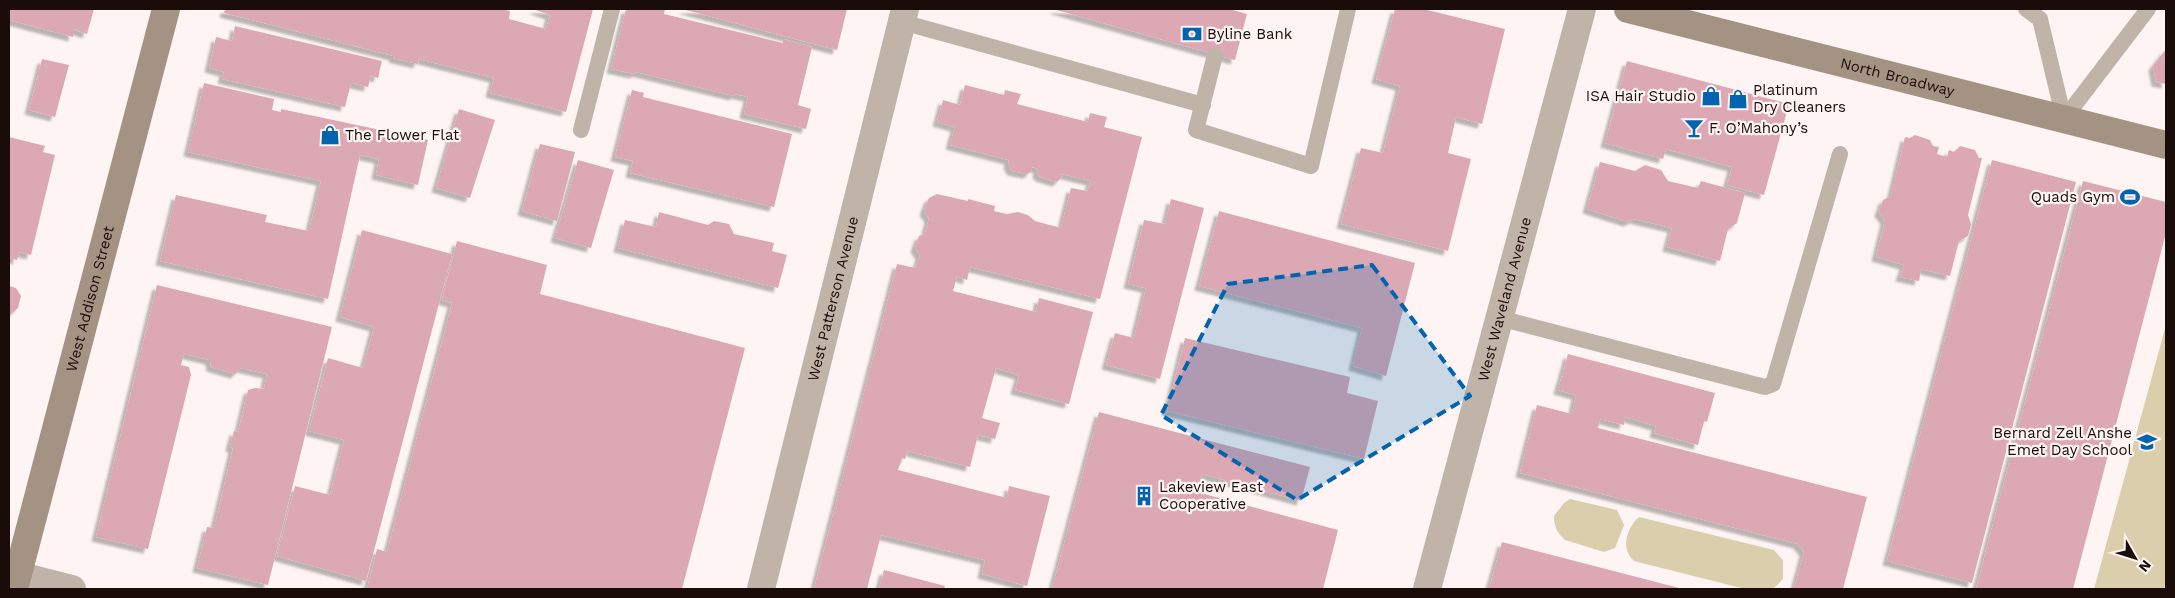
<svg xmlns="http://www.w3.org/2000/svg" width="2175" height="598" font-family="'Work Sans',sans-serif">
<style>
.green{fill:#dacead}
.building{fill:#dca8b3;filter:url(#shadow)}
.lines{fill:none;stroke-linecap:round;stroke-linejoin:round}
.lane{stroke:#c0b3a8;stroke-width:16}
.street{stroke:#c0b3a8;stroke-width:28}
.secondary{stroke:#a49282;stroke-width:28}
.marked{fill:#0064b1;fill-opacity:0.2;stroke:#0064b1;stroke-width:4;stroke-dasharray:10 6;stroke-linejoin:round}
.labels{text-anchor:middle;stroke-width:4.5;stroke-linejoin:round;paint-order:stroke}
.poi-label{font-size:15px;fill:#190c09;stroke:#fdf4f3;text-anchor:start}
.street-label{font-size:15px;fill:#190c09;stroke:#fdf4f3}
</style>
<defs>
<filter id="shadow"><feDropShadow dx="-4.5" dy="4.5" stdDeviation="1" flood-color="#0004"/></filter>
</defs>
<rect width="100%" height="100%" fill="#fdf4f3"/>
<g class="green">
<polygon points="2166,325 2166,589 2094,589"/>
<path d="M1570 499 1617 510 1624 525 1615 548 1604 552 1565 540C1557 533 1554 526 1554 516L1564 503Z"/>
<path d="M1639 517 1774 550 1783 560V579L1773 589H1745L1634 561C1620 549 1627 527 1639 517Z"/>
</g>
<g class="building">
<polygon points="9,9 94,9 87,34 73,29 73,37 9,20"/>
<polygon points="225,9 501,9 510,11 509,19 546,29 550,15 533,9 593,9 566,112 490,93 494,78 419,59 418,64 393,58 394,56 224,13"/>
<polygon points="626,9 665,9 664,14 783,43 783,39 812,47 798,105 811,109 806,129 744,114 748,97 735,94 734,96 636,72 635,74 611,69"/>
<polygon points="682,9 847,9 837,50"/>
<polygon points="1053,9 1229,9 1247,14 1235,60"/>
<polygon points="1395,9 1423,9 1505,29 1482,124 1456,117 1448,153 1471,159 1448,251 1341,224 1361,148 1383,153 1400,86 1376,79"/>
<polygon points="235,26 382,61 378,78 371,76 368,87 351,83 345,107 222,79 224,72 209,68 216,37 232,41"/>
<polygon points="2166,49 2166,84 2156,82 2153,66"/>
<polygon points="42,59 69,65 55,117 29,110"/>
<polygon points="1627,61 1789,104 1764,195 1727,185 1732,167 1666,149 1663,159 1605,143"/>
<polygon points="204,83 274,99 272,110 281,112 281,109 428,140 418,185 376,175 379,159 360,155 328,299 160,261 176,195 267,215 265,222 309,231 321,181 188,152"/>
<polygon points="965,85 1004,95 1005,90 1021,94 1017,104 1088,122 1090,113 1107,117 1104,127 1142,137 1100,299 970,267 967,280 957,276 953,291 1036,312 1039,298 1093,312 1069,404 1015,390 1019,375 996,368 982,418 1000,423 995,439 978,435 970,467 908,451 905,459 902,458 898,470 1007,498 1009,486 1050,496 1027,586 982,574 985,560 881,535 867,589 814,589 897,264 916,268 920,255 915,248 919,236 925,234 929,218 924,211 929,198 937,194 968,201 968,199 995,206 994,211 1007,214 1018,212 1028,215 1035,221 1061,228 1071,188 1087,191 1091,181 1062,174 1061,178 1057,182 1040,177 1037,173 1038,169 1032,167 1031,172 1027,174 1012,171 1008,164 1009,160 950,145 955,127 937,122 943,100 960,105"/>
<polygon points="632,90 644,93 643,97 792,134 774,207 630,173 633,161 615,157"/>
<polygon points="459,109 495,120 470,198 436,188"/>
<polygon points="1915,135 1930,140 1933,146 1939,147 1937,154 1947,157 1949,150 1954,152 1960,146 1975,150 1979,158 1982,158 1968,215 1971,224 1968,236 1959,241 1950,276 1921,269 1919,281 1900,277 1904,265 1876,257 1885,220 1879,212 1883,200 1891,196 1905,137 1910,138"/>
<polygon points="9,137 45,146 43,152 55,155 31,255 19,252 17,260 9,258"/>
<polygon points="540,144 575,152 557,221 522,211"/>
<polygon points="578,160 614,170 591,248 555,238"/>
<polygon points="1992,160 2076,182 1972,583 1887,561"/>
<polygon points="1600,162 1635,171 1645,165 1661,170 1668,181 1698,188 1701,181 1745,193 1737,223 1728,229 1720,261 1667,247 1672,228 1634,219 1628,222 1587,209"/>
<polygon points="2083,181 2166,202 2166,233 2073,589 1976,589"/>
<polygon points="1171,199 1204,208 1160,379 1106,365 1115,333 1134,338 1146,288 1128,284 1144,220 1165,224"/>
<polygon points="1219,211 1415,263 1386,376 1353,366 1362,328 1199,286"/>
<polygon points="659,212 708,225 714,221 729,224 734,234 774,243 772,251 787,255 778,288 618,248 625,220 656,227"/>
<polygon points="362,230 452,254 366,581 277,556 295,486 330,495 344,440 309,431 328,358 363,368 374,327 340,317"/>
<polygon points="457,241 547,265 540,294 745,348 682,589 367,589 377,549 387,552 452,303 442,300"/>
<polygon points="157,285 332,327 268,585 197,568 207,527 214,528 233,448 230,447 234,431 238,432 248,390 255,388 264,389 267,374 241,368 235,374 211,367 210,360 184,354 181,365 189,367 191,375 148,549 96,537"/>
<polygon points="9,286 16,288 21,296 18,308 9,316"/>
<polygon points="1185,338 1350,377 1347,393 1378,401 1364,459 1167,411"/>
<polygon points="1568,354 1715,393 1707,422 1704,421 1698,445 1654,433 1656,426 1625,417 1624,425 1600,419 1598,428 1867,497 1843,589 1794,589 1804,552 1798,544 1520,473 1537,405 1572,414 1576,395 1558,390"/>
<polygon points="1099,412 1310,467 1301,501 1202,474 1197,492 1338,530 1323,589 1052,589"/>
<polygon points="1502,542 1683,589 1489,589"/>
<polygon points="884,570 945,586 944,589 879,589"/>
</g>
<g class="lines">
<g class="lane">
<polyline points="2026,9 2040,19 2064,119"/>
<polyline points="902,22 1203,105"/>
<polyline points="1215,55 1196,130 1311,166 1348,9"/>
<polyline points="2064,119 2148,9"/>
<polyline points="581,130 612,9"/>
<polyline points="1499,318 1765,387 1773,384 1840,154"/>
</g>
<g class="street">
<polyline points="9,573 72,589"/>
<path id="s1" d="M761 589 905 9"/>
<path id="s2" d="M1427 589 1582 9"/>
</g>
<g class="secondary">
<path id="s3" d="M1628 9 2166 145"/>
<path id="s4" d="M14 589 166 9"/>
</g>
</g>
<path class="marked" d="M1372 265 1470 396 1297 500 1161 415 1228 284Z"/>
<defs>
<symbol id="bank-bare" viewBox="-9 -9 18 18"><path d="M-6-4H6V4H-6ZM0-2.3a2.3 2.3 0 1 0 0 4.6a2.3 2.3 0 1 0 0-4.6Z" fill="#0064b1" stroke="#fdf4f3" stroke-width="2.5" paint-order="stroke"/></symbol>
<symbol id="shop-bare" viewBox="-9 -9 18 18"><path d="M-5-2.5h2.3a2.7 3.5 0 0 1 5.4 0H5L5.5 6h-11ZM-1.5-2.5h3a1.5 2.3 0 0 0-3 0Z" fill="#0064b1" stroke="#fdf4f3" stroke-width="2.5" paint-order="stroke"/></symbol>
<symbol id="bar-bare" viewBox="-9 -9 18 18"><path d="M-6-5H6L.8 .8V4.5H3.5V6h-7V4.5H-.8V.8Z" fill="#0064b1" stroke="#fdf4f3" stroke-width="2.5" paint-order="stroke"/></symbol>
<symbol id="stadium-bare" viewBox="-9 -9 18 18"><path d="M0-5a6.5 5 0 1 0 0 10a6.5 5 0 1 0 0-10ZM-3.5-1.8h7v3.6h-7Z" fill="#0064b1" stroke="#fdf4f3" stroke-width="2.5" paint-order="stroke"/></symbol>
<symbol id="school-bare" viewBox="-9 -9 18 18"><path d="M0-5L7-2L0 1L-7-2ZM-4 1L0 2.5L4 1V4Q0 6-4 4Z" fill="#0064b1" stroke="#fdf4f3" stroke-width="2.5" paint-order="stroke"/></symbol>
<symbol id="building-bare" viewBox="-9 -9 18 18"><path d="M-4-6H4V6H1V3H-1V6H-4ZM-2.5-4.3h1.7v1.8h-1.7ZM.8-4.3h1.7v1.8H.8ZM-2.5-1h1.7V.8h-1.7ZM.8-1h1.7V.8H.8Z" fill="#0064b1" stroke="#fdf4f3" stroke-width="2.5" paint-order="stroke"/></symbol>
</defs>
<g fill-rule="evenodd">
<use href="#bank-bare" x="1178" y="20" width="28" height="28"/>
<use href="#shop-bare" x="1697" y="82" width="28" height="28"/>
<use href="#shop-bare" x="1724" y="85" width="28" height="28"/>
<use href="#bar-bare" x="1680" y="114" width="28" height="28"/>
<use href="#shop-bare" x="316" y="121" width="28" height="28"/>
<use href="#stadium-bare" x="2116" y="183" width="28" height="28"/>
<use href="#school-bare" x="2133" y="428" width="28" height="28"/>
<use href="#building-bare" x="1130" y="482" width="28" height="28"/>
</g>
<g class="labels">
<g class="poi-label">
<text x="1207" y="39">Byline Bank</text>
<text x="1753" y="95">Platinum<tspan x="1753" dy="17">Dry Cleaners</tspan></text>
<text x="1696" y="101" text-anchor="end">ISA Hair Studio</text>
<text x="1709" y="133">F. O’Mahony’s</text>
<text x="345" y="140">The Flower Flat</text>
<text x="2115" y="202" text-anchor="end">Quads Gym</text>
<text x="2132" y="438" text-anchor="end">Bernard Zell Anshe<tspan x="2132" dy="17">Emet Day School</tspan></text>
<text x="1159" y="492">Lakeview East<tspan x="1159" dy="17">Cooperative</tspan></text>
</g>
<g class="street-label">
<text dy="5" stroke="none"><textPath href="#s3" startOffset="278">North Broadway</textPath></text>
<text dy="5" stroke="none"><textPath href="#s4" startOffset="300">West Addison Street</textPath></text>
<text dy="5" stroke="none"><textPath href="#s1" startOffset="299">West Patterson Avenue</textPath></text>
<text dy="5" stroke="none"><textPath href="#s2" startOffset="300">West Waveland Avenue</textPath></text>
</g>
</g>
<rect width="2175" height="598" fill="none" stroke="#190c09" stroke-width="20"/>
<g transform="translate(2135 558) rotate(129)" stroke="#fdf4f3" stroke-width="4" paint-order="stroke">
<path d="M0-4L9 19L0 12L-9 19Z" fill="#190c09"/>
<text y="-8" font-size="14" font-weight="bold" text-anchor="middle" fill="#190c09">N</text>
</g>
</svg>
